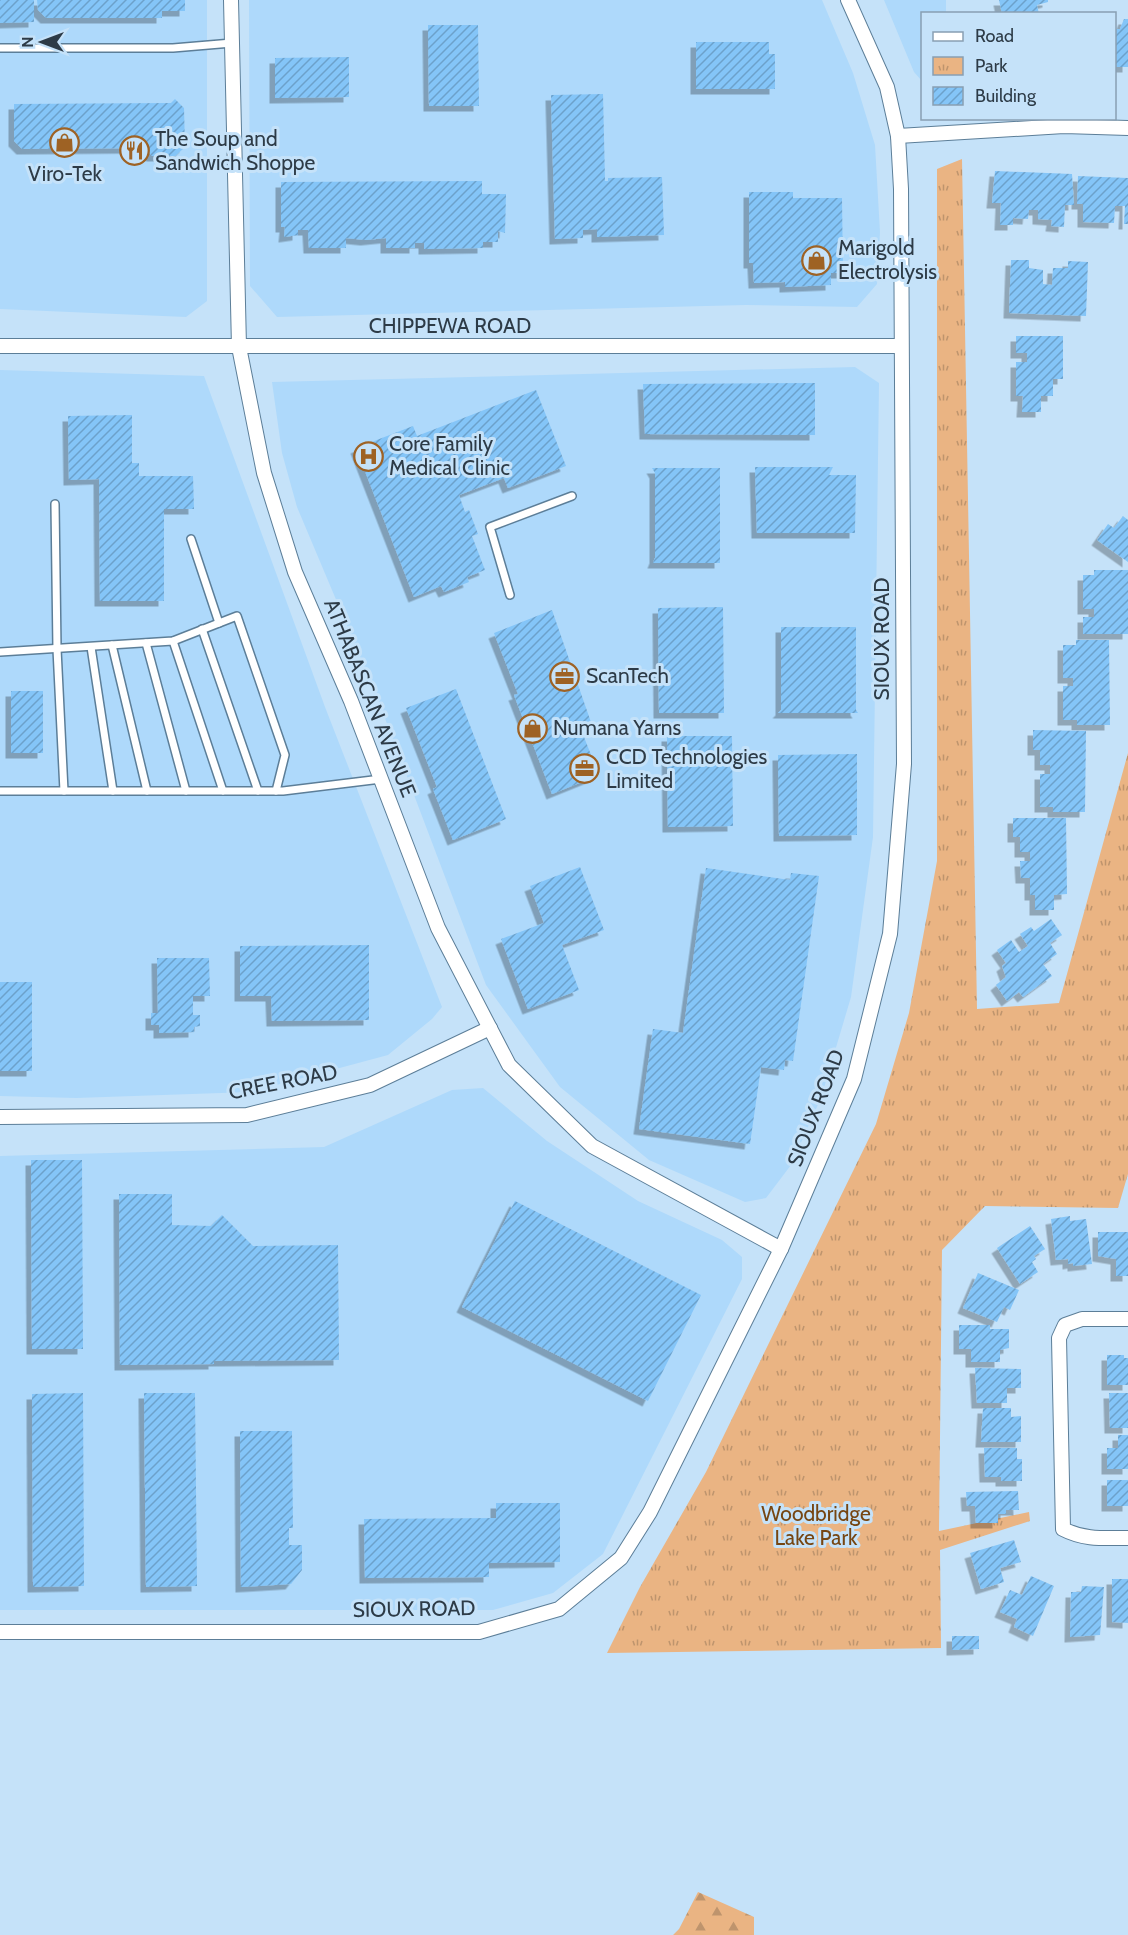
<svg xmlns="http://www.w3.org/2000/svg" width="1128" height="1935" font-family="Cabin,sans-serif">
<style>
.built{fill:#aed9fb}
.forest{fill:url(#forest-firs)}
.park{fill:url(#park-tufts)}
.building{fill:url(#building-hatch);filter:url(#shadow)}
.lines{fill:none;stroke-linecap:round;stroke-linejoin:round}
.service-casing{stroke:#5c7e98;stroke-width:10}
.minor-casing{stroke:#5c7e98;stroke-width:16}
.service{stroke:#fff;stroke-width:7}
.minor{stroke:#fff;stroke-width:14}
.labels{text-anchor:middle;stroke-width:6;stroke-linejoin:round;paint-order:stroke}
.poi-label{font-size:21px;fill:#2d3b47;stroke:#c5e2f9;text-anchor:start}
.street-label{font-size:21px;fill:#2d3b47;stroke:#c5e2f9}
.park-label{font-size:21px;fill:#764612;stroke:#c5e2f9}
</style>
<defs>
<pattern id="forest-firs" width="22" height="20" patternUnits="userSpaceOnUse" patternTransform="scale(1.5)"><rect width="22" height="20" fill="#eab483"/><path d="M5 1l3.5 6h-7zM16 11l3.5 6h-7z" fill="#be946d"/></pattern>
<pattern id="park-tufts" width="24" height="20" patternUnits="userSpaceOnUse" patternTransform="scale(1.5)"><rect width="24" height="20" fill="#eab483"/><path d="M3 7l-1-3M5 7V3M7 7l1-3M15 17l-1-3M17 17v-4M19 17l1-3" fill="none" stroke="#be946d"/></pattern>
<pattern id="building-hatch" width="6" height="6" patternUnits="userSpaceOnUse" patternTransform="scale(1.5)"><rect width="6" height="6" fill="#84c5f8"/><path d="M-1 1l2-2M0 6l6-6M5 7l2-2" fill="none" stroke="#6ca1cb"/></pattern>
<filter id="shadow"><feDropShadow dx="-5.5" dy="5.5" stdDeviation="0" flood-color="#0004"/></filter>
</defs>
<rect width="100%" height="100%" fill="#c5e2f9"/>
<g class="built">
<polygon points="0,0 207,0 207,301 186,317 0,309"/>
<polygon points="249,0 822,0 853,73 875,145 880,232 877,284 857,307 746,305 277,317 250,286"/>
<polygon points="884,0 946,0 946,13 922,14 922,81 914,72"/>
<polygon points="855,367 879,383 873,837 851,997 821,1098 791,1165 766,1198 745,1202 649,1160 560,1087 486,985 375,692 297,507 282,453 272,382"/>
<polygon points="0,370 204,376 325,707 442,1007 432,1019 388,1055 250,1092 76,1098 0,1096"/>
<polygon points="483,1088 547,1141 638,1201 722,1240 742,1257 742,1279 603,1554 553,1593 493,1610 0,1610 0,1156 324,1147 452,1090"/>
</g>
<polygon class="forest" points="698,1892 754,1917 754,1935 673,1935 679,1929"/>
<polygon class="park" points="962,159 977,1009 1059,1003 1128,753 1128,1174 1118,1208 985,1206 942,1250 939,1531 1029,1512 1030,1521 940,1550 941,1648 607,1653 640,1587 706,1472 876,1124 909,1013 937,861 937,169"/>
<g class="building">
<polygon points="0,0 34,0 34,22 0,23"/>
<polygon points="37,0 185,0 185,11 162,11 162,18 46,18 38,10"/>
<polygon points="999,0 1048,0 1048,2 1037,5 1039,14 1002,14"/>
<polygon points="1124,19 1128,19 1128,67 1114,67 1114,29 1120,29"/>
<polygon points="428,25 478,25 479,106 429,106"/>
<polygon points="696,42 769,42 769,54 775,54 775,89 696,89"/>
<polygon points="349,57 349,97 275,98 275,58"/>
<polygon points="603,94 605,181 608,181 608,178 662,177 664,235 597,237 597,229 583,230 583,238 555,239 551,95"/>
<polygon points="175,99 184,108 185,147 175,156 152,156 144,148 22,149 14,141 14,104 171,103"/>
<polygon points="995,171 1072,174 1074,205 1065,205 1064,227 1051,226 1052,220 1038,219 1038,210 1029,210 1028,219 1013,218 1013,225 1000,225 1001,203 992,203"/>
<polygon points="1078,176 1128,178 1128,224 1124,224 1125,206 1115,206 1114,223 1083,222 1083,204 1077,204"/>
<polygon points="482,181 482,194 506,194 505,233 498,231 498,242 483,242 483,248 424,249 424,243 415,243 415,248 386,248 386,238 366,240 346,238 346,248 309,248 308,230 298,230 298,235 284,237 285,227 281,227 281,182"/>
<polygon points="749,192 793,192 793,198 842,198 843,273 831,273 831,285 785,287 785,282 754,283 753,263 749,263"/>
<polygon points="1011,260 1029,260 1029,268 1043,270 1043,284 1052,285 1053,268 1068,268 1068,261 1088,262 1086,316 1009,313"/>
<polygon points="1016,336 1063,336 1063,379 1053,379 1053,396 1041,396 1041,412 1022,412 1023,396 1016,396 1016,362 1027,362 1027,353 1016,353"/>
<polygon points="815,383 815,435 645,434 643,384"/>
<polygon points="536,390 566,466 508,488 504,478 459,495 465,512 469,510 478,534 472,536 485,570 467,577 469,582 444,592 441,586 414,597 356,448 413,426 417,436"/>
<polygon points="132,415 132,463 139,463 139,476 193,476 194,509 164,509 164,601 100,601 99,479 69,480 68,416"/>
<polygon points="755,467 833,467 829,475 856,475 855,533 757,533"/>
<polygon points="652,468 720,468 720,563 653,563 655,558 655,473"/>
<polygon points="1123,516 1128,520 1128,562 1097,540 1108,524 1114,528"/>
<polygon points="1094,570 1128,570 1128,634 1083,634 1083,617 1094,617 1094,609 1083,609 1083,575 1094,575"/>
<polygon points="723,607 724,713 659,713 658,608"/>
<polygon points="552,610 593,728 582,732 599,775 552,794 514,695 518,694 494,633"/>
<polygon points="781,627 856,627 856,710 858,713 778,713 781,710"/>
<polygon points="1076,640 1109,640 1110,725 1077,725 1077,720 1063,720 1063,686 1073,686 1073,678 1063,678 1063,645 1076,645"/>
<polygon points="456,689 506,819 453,840 433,789 437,787 406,708"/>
<rect x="11" y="691" width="32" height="62"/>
<polygon points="1033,730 1086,731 1085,812 1053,812 1053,807 1040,807 1040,774 1050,774 1050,765 1040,765 1040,750 1033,750"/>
<polygon points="667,736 732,736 733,826 668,827"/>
<polygon points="857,754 857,835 779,836 778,755"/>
<polygon points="1013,818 1066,818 1067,894 1054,895 1054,910 1035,910 1035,895 1030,895 1030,878 1021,878 1020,861 1030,861 1030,852 1020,852 1020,837 1013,837"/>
<polygon points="580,867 604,930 562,945 579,990 528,1009 501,939 544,923 530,886"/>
<polygon points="706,868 790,880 791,873 819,876 793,1061 785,1060 784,1070 761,1067 750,1144 639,1129 653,1029 683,1033"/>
<polygon points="1051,919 1062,935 1050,943 1057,954 1043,964 1052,976 1023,997 1019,992 1007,1001 996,985 1006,977 1002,966 1006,963 997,950 1011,940 1019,952 1028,946 1020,934 1031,927 1034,931"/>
<polygon points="369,945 369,1020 272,1021 271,996 240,996 240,946"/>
<polygon points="157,958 209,958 210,996 193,996 193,1015 200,1015 200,1026 194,1027 194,1032 159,1033 159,1025 151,1025 151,1013 158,1013"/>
<rect x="0" y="982" width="32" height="89"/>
<polygon points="31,1160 82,1160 83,1349 32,1349"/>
<polygon points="119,1194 172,1194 172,1225 211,1226 222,1215 253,1246 338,1245 339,1360 214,1361 214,1364 120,1365"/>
<polygon points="515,1201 701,1295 648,1401 462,1307"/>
<polygon points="1070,1216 1070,1221 1086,1219 1092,1264 1073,1266 1073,1263 1068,1264 1068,1259 1056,1260 1051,1219"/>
<polygon points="1030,1226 1045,1249 1034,1256 1036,1259 1032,1262 1038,1272 1020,1284 997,1248"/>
<polygon points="1098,1232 1128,1232 1128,1276 1116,1276 1116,1259 1098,1256"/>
<polygon points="978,1273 1019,1290 1010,1310 1004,1307 997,1322 963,1308"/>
<polygon points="959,1325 990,1325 990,1329 1009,1329 1009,1348 1000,1350 1000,1362 971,1362 971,1349 959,1349"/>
<polygon points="1107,1355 1124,1355 1124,1358 1128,1358 1128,1385 1107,1385"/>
<polygon points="975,1368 1021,1369 1021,1388 1007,1388 1007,1403 977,1403"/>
<polygon points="83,1393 84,1586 33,1587 32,1394"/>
<polygon points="144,1393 195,1393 197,1586 146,1587"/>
<polygon points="1109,1393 1128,1393 1128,1428 1110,1428"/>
<polygon points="983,1408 1011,1408 1011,1417 1021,1416 1021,1442 981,1442"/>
<polygon points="240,1431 292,1431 293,1528 289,1528 289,1545 302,1545 302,1570 291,1584 241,1587"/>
<polygon points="1118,1435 1128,1435 1128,1469 1107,1469 1107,1448 1118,1448"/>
<polygon points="984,1448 1017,1448 1017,1459 1022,1459 1022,1481 1001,1481 1001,1477 985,1477"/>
<rect x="1107" y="1480" width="21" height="26"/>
<polygon points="1018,1491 1019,1510 1006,1510 1006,1514 998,1514 998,1523 976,1523 975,1506 967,1506 966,1492"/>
<polygon points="496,1503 560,1503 560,1562 489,1563 489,1577 365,1578 364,1519 496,1518"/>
<polygon points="1014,1540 1021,1562 1000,1568 1004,1582 981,1589 970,1553"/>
<polygon points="1031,1576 1054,1586 1033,1636 1014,1627 1017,1619 1000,1612 1010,1590 1022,1595"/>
<polygon points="1112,1579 1128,1579 1128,1623 1112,1622"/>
<polygon points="1082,1586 1104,1587 1100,1635 1070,1637 1071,1592 1081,1592"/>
<polygon points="952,1636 979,1636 979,1649 952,1650"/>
</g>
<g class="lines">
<defs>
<g id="service">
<polyline points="0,48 173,48 232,43"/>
<polyline points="55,504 57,649 64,791"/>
<polyline points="191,539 219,623 237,616 285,755 276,791"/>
<polyline points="510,595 490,527 572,496"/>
<polyline points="202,629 258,791"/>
<polyline points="173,641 223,791"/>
<polyline points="146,643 186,791"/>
<polyline points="112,645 147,791"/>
<polyline points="91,647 113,791"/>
<polyline points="0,652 173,641 219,623"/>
<polyline points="0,791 283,791 381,779"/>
</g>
<g id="minor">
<polyline points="231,0 239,347 264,473 295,572 351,701 438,928 509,1065 592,1146 781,1249"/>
<polyline points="898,136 1064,126 1128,128"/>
<polyline points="0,346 901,346"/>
<polyline points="0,1117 247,1115 370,1085 490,1028"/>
<path d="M1128 1319H1082L1065 1325 1059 1338 1063 1529C1084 1540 1104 1538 1128 1538"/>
<polyline points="0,1632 479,1632 559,1609 621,1558 650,1512 781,1249 854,1079 890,934 904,764 901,189 898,136 887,87 848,0"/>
</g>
</defs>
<use href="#service" class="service-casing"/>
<use href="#minor" class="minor-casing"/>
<use href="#service" class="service"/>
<use href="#minor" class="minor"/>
</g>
<defs>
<symbol id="shop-ring" viewBox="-11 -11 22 22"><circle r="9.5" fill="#c5e2f9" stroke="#9e6224" stroke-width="1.5"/><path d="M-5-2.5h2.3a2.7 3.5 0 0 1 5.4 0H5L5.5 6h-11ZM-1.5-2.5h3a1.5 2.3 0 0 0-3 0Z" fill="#9e6224"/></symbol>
<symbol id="restaurant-ring" viewBox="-11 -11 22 22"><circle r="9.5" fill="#c5e2f9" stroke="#9e6224" stroke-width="1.5"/><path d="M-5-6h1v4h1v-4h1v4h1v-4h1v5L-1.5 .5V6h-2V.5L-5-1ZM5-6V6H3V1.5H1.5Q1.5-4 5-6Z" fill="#9e6224"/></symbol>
<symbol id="hospital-ring" viewBox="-11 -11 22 22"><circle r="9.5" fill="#c5e2f9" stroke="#9e6224" stroke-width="1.5"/><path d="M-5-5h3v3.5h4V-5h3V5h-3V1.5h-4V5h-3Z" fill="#9e6224"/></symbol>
<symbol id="office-ring" viewBox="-11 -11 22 22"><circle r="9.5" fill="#c5e2f9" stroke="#9e6224" stroke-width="1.5"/><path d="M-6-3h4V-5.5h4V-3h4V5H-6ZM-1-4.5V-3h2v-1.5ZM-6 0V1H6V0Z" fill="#9e6224"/></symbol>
</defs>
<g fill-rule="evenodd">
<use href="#shop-ring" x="48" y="126" width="33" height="33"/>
<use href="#restaurant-ring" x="118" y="134" width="33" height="33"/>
<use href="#shop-ring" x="800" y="244" width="33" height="33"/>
<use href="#hospital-ring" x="352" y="440" width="33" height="33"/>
<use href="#office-ring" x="548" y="660" width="33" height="33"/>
<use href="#shop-ring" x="516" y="712" width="33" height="33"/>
<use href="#office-ring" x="568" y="752" width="33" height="33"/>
</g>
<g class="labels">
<g class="poi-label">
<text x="155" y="146">The Soup and<tspan x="155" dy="24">Sandwich Shoppe</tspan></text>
<text x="65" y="181" text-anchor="middle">Viro-Tek</text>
<text x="838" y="255">Marigold<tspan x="838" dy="24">Electrolysis</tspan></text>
<text x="389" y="451">Core Family<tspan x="389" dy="24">Medical Clinic</tspan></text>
<text x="586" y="683">ScanTech</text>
<text x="553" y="735">Numana Yarns</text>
<text x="606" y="764">CCD Technologies<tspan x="606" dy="24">Limited</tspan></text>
</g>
<g class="street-label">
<text x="450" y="333">CHIPPEWA ROAD</text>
<text transform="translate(882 639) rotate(-90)" y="7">SIOUX ROAD</text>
<text transform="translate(370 698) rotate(68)" y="7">ATHABASCAN AVENUE</text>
<text transform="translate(283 1082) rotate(-11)" y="7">CREE ROAD</text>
<text transform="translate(816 1108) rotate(-69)" y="7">SIOUX ROAD</text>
<text transform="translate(414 1609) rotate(-1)" y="7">SIOUX ROAD</text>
</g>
<g class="park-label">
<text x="816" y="1521">Woodbridge<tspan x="816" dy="24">Lake Park</tspan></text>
</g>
</g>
<rect x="921" y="12" width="195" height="108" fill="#c5e2f9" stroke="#889fb2" stroke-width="1.5"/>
<rect x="933" y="32" width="30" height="9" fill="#ffffff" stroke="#889fb2" stroke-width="1.5"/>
<text x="975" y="42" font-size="18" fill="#2d3b47">Road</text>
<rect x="933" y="57" width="30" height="18" fill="url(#park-tufts)" stroke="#889fb2" stroke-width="1.5"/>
<text x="975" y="72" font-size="18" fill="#2d3b47">Park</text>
<rect x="933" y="87" width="30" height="18" fill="url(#building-hatch)" stroke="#889fb2" stroke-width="1.5"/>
<text x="975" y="102" font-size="18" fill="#2d3b47">Building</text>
<g transform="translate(42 42) rotate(270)" stroke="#c5e2f9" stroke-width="4.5" paint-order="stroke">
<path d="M0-4.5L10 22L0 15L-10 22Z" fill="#2d3b47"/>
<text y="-9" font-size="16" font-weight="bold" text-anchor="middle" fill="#2d3b47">N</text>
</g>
</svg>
